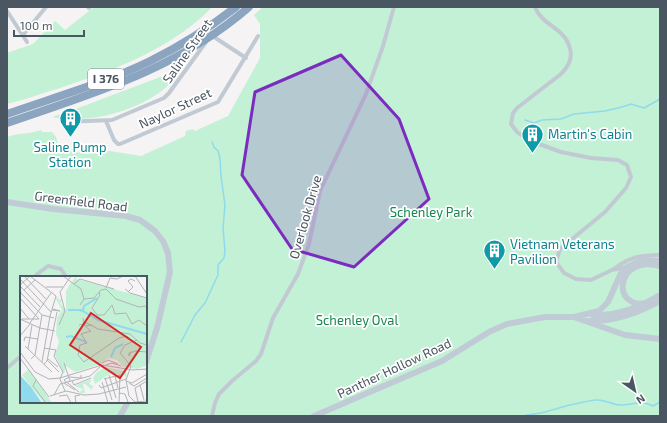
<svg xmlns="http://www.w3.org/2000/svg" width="667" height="423" font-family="'Exo 2',sans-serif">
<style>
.green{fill:#c3f1d5;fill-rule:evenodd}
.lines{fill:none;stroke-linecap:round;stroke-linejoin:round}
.stream{stroke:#90daee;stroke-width:1.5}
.minor{stroke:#c1cad2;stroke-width:4}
.secondary{stroke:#c1cbd6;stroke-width:6}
.motorway{stroke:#8ba5c1;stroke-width:8}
.marked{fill:#7b2cbf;fill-opacity:0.2;stroke:#7b2cbf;stroke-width:3;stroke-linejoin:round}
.labels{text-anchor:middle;stroke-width:3.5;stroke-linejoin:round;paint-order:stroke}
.shield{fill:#fff;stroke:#808990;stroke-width:1}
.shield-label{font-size:12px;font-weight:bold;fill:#4a5661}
.street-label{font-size:13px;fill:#4a5661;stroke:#fff}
.culture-label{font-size:13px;fill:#0d838f;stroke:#fff;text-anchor:start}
.park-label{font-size:13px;fill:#17864f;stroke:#fff}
.inset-river{fill:none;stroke:#90daee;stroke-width:2}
.inset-road{fill:none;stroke:#b1b4b9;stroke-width:1}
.view{fill:#d62828;fill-opacity:0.15;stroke:#d62828;stroke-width:2}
.inset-edge{fill:none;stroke:#4a5661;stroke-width:2}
</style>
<rect width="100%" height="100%" fill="#f5f3f3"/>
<g class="green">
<path d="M94 7H212C172 49 114 70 60 88 42 93 25 100 7 104V53L33 44 55 21 65 30Z"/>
<path d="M263 7H660V416H7V137C18 133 30 134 41 130L42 132H52L56 137 59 150 84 153 110 151 141 156 185 136 186 131 193 129 195 131 228 116 260 58V24L254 15ZM21 277H146V402H21Z"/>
<path d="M176 71C172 94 125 112 104 116 88 119 67 121 52 117L81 107Z"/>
</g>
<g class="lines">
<g class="stream">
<polyline points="525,120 534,123 542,120 561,119 574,114 605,111 622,107 631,104 644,108 660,99"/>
<polyline points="181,342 195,315 205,303 218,275 218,265 224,258 225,251 223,228 225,205 221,176 220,158 218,151 214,147 212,142"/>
<path d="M523 416C530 414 537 414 545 412 562 407 578 402 596 400 606 399 613 406 623 405 636 404 641 400 653 406L660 402"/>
</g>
<g class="minor">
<polyline points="88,7 89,8"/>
<path d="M535 7C542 26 566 28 570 49 573 59 568 67 561 74L517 108 513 113 511 124 517 132 531 141 561 152 591 158 618 160 627 165 631 177 626 188 605 212 560 249 556 262 564 273 576 279 591 280 612 270 626 267"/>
<polyline points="7,11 27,42"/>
<polyline points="23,35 46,7"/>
<polyline points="211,35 246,58"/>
<polyline points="106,121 114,140 118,144 120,144 218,102 258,36"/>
<polyline points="64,122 112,120 164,98 169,93 206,42"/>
<path d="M614 269C629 257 641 255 660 255"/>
<polyline points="36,277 36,275 48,266 61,269 66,277"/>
<polyline points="7,368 21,356"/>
<polyline points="212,416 215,403 219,394 232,381 256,361 261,354 273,318 298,274 309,244 320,191 366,94 383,46 394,7"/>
</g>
<g class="secondary">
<polyline points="7,202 53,209 126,216 140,220 155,231 163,241 168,253 170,272 157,328 146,362"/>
<path d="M647 303C610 310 616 254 660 266"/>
<path d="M593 315C618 316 640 307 660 295"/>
<polyline points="574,317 625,335 660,339"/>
<path d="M587 321C614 322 637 314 660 301"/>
<polyline points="120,416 128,402"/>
<polyline points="314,416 442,361 489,332 507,324 545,317 574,317 599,311 608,302 621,273 627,267 643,260 660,261"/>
</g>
<g class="motorway">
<path d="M7 114C55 97 105 83 150 61 181 46 209 28 236 7"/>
<path d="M7 123C94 93 178 69 249 7"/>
</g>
</g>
<path class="marked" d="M341 55 399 119 429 199 354 267 292 249 242 175 255 92Z"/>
<defs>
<symbol id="building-pin" viewBox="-11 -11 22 30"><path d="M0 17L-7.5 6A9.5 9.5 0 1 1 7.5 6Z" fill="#0f9aa8" stroke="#fff"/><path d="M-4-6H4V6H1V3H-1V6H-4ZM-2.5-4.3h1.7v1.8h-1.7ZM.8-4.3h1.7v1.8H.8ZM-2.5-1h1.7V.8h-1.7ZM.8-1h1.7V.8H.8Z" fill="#fff"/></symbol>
</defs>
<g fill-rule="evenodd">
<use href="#building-pin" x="58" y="106" width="25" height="34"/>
<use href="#building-pin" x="520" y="122" width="25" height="34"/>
<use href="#building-pin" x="482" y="238" width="25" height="34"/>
</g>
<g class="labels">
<rect class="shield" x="88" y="69" width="36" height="20" rx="3"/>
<g class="shield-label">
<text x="106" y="83">I 376</text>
</g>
<g class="street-label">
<text transform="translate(187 51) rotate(-55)" y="5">Saline Street</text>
<text transform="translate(175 108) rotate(-25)" y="5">Naylor Street</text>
<text transform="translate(81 201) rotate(7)" y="5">Greenfield Road</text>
<text transform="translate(305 217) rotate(-74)" y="5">Overlook Drive</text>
<text transform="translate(394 368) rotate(-25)" y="5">Panther Hollow Road</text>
</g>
<g class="culture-label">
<text x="548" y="139">Martin's Cabin</text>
<text x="70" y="152" text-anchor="middle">Saline Pump<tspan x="70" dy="15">Station</tspan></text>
<text x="510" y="249">Vietnam Veterans<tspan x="510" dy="15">Pavilion</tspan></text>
</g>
<g class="park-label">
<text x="431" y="217">Schenley Park</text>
<text x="357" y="325">Schenley Oval</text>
</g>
</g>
<g transform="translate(20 276)">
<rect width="127" height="127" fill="#f5f3f3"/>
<path d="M56 0V3L127 22V89L117 93 103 91 97 84 88 82 81 88 55 96 46 90 44 98 35 79 39 65 36 58 37 42 42 34 36 23 37 20 39 24 43 23 40 27 46 34V15L51 6 54 7 52 6ZM85 91 105 95 107 97 106 103 104 99 91 97 75 108 73 102 76 97ZM9 93 32 127H24L2 99ZM72 103 69 108 73 110 72 114 65 108H63L65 117H59L63 113 54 110Z" fill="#c3f1d5"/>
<path d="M0 99 11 111 22 127H2L0 123Z" fill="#90daee"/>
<path class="inset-river" d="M48 34H61L78 44 127 58M59 34 63 35 64 30 77 22M46 61 51 60 66 66M91 81 95 72 103 68"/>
<path class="inset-road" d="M4 0 26 23M10 0 36 20 30 40 22 86M43 0 61 13 64 23 60 29M115 0 127 18M0 3 31 36M54 8 60 3 94 13M0 9 10 0M0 10 20 31M26 11H43M86 12 90 2 97 3 103 0M86 13 96 23 119 31 127 30M105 13 110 17 127 22M4 14 15 4M0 16 22 39 34 42M79 16 80 19 72 32 77 39H84L92 29 95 38 106 37 112 48 119 44 127 50M108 16 113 11 108 5 111 3 115 5M0 22 19 43M64 23 74 22 81 14 86 13M0 32 9 43M32 34 40 35 33 33M63 42 64 50 72 49M0 43 20 52 35 55M2 43H19M10 47 31 17M39 49 45 35 40 16 51 0M59 49 67 47 78 53 110 58 120 67 127 69M66 51 71 55 61 58 67 67 60 69 58 79 64 86 99 62 107 60 112 65M0 60 10 48M117 64 105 69 100 77 111 90 106 104 109 120 115 126 127 125M4 65 5 61 18 63M5 70 32 96M24 72 36 74 34 80 43 96 40 103 45 115M8 73 12 49M0 76 15 96 29 103 40 102 82 89 113 94 127 93M111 76 109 80V77H110L111 76H113L115 75 127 76M0 82 29 121M11 83 15 79 22 39M28 83 38 91M27 84 39 96M44 87 50 105M82 87 88 84 98 88M24 88 27 85 37 36M86 89 92 87 101 90M89 99 96 122M95 100 98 112M85 102 92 124M84 103 100 99M16 104 13 110 26 127M52 105 54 109 71 102M106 105 112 107 127 98M82 106 88 127M44 107 55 114M109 107 114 110 127 102M79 109 81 112 106 103M120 109 124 124M59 116 44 104 49 101 61 102V99M99 117 105 118 108 126M34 119 40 108 70 100 80 91M30 120 46 115 64 119 79 118 106 111M39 120 47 119 51 127M118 126 115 112 127 105M56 127 55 120 60 119M99 127 100 98"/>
<path class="view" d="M71 37 121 71 100 102 50 69Z"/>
<rect width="127" height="127" class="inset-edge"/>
</g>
<rect width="667" height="423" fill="none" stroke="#4a5661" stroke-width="16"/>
<g transform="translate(635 391) rotate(146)" stroke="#ffffff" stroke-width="3" paint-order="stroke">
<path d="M0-3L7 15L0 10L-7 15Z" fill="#4a5661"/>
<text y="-6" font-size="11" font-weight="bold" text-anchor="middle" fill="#4a5661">N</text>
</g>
<path d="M14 30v6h70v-6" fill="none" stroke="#4a5661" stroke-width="2"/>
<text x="20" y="30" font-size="12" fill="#4a5661" stroke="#ffffff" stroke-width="3" paint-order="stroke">100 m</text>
</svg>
